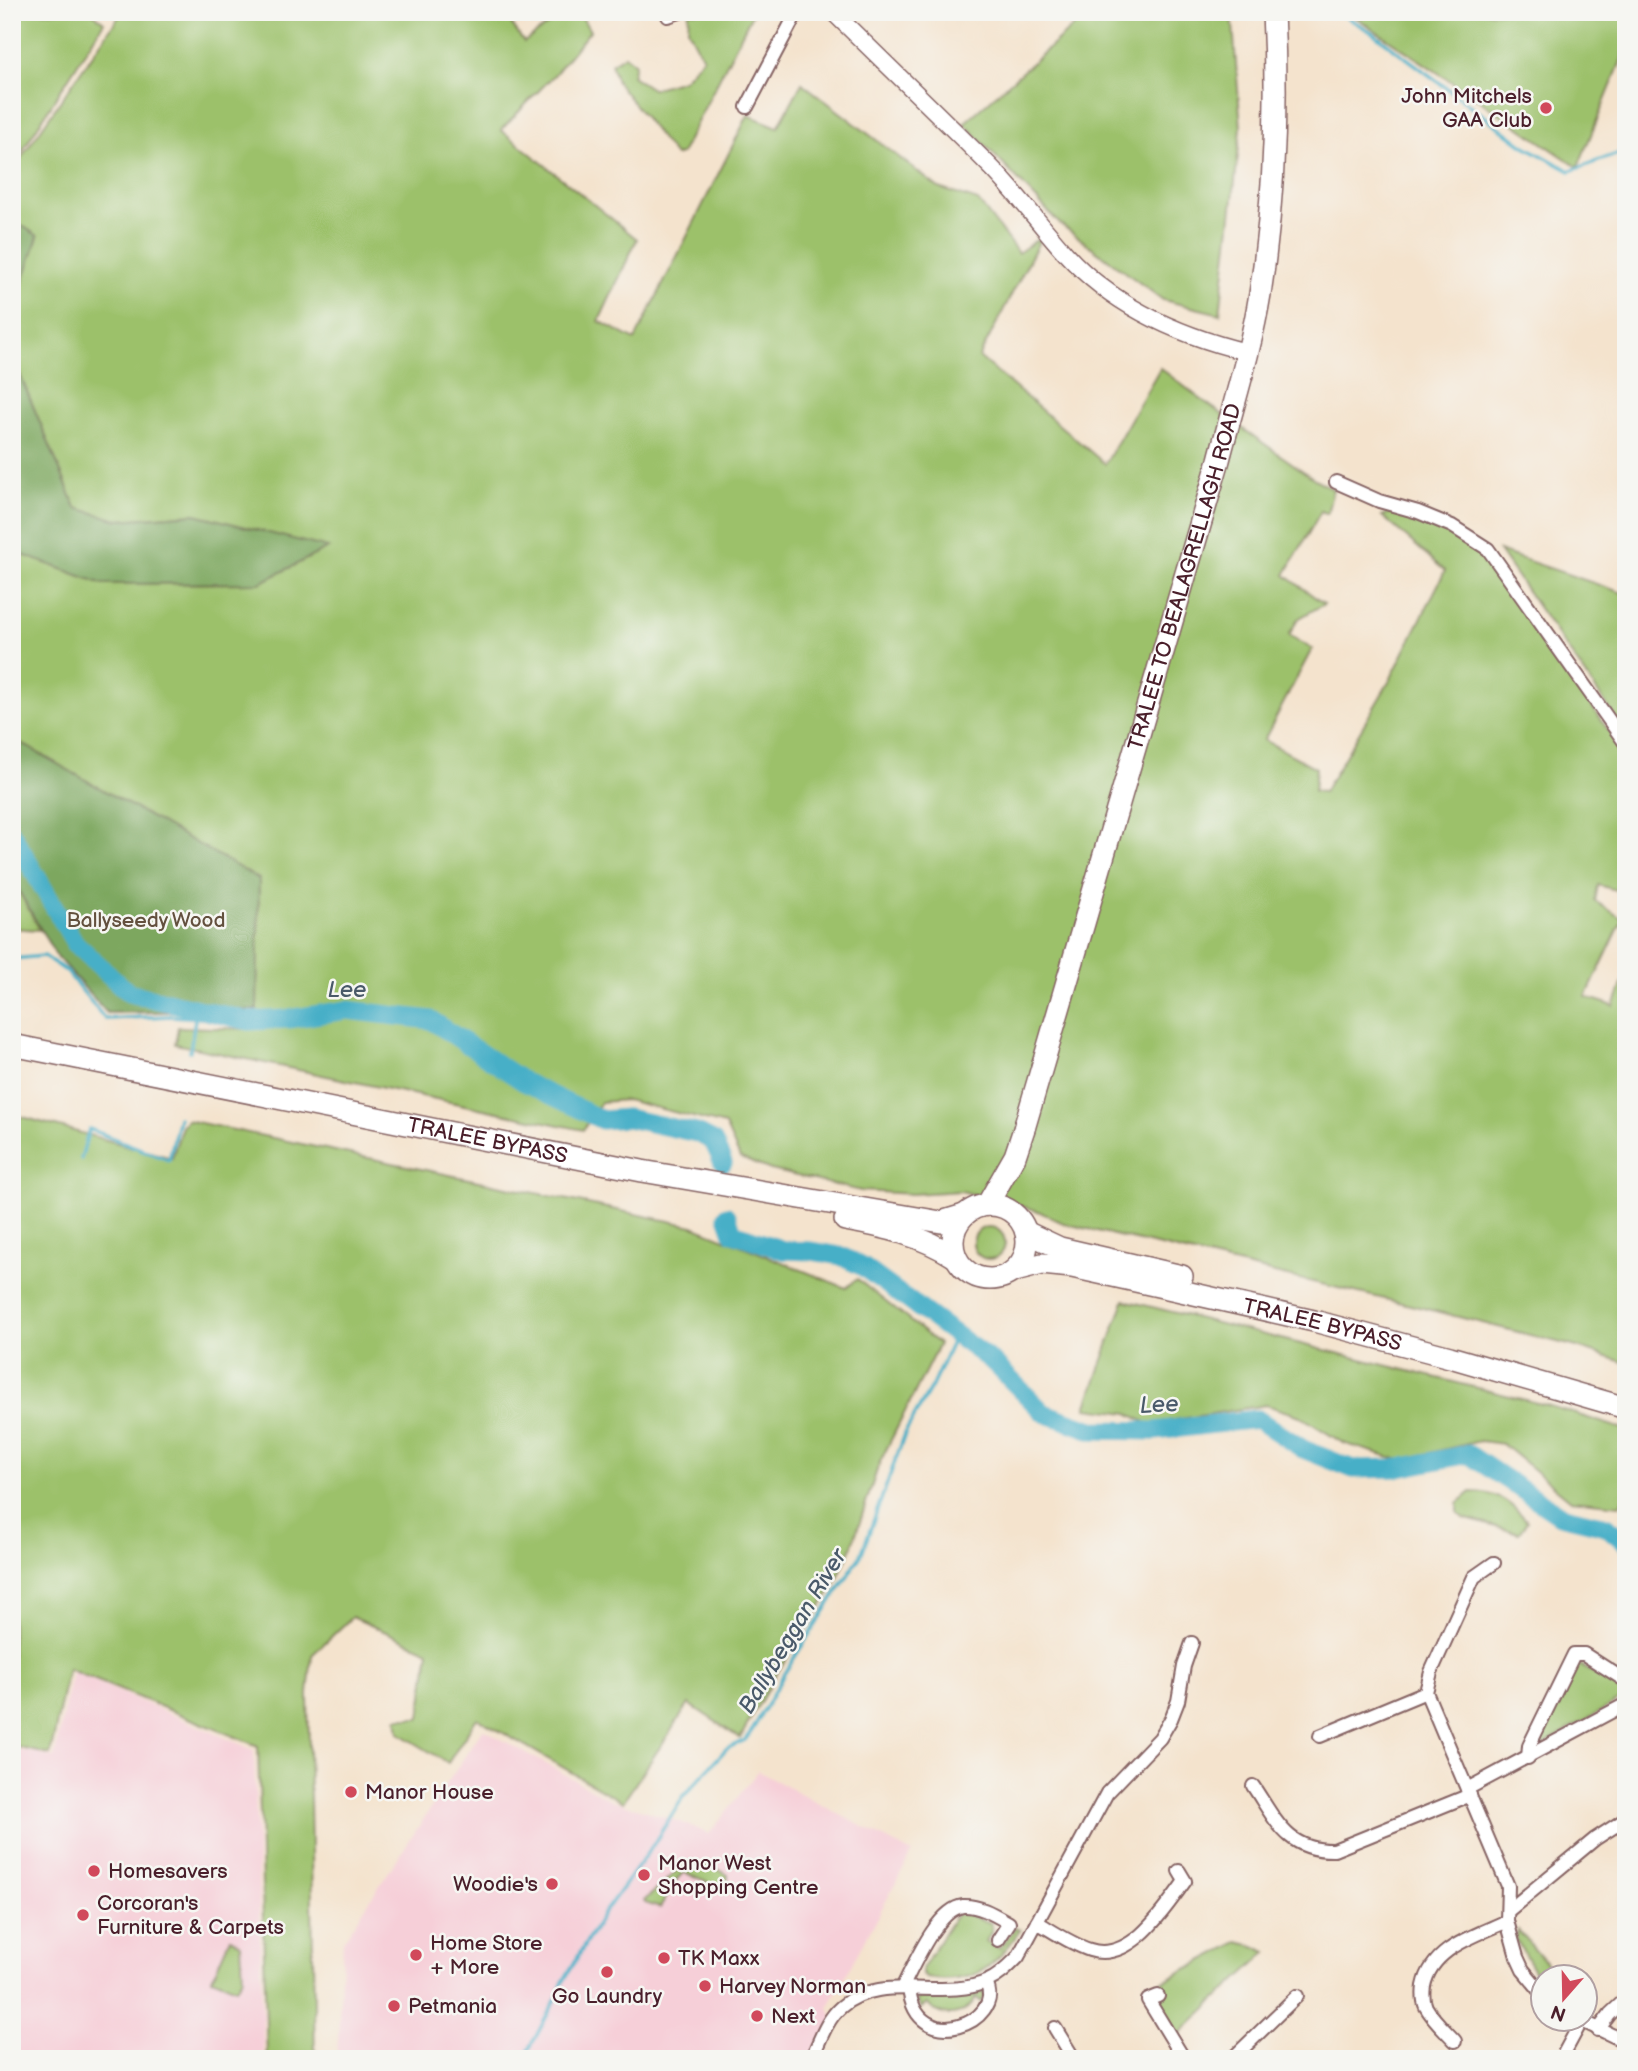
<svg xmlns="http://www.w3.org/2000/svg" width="1638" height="2071" font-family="'Balsamiq Sans',sans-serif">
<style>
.built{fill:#f6cfd8}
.green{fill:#9cc16b;stroke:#73704b;stroke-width:2}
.forest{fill:#7da75f;stroke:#646345;stroke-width:2}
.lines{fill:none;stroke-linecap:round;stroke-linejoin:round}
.stream{stroke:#47afc7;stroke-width:3.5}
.river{stroke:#47afc7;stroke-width:19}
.minor-casing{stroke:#866464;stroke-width:16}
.tertiary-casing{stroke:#866464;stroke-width:19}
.primary-casing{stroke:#866464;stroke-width:24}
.trunk-casing{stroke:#866464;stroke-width:24}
.minor{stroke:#fff;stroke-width:12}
.tertiary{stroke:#fff;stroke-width:16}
.primary{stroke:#fff;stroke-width:21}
.trunk{stroke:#fff;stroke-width:21}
.poi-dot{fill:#d1495b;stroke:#f6f6f2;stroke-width:2.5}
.labels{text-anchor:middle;stroke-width:5;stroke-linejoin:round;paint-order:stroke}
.poi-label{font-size:21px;fill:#4a1f2b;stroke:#f6f6f2;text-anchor:start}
.street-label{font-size:21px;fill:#4a1f2b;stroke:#f6f6f2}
.park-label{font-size:21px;fill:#63503e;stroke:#f6f6f2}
.water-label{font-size:23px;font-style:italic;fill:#495969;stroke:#f6f6f2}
</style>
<rect width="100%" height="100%" fill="#f6f6f2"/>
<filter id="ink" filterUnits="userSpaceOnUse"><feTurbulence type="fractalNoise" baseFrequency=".0143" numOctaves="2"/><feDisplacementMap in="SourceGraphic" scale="14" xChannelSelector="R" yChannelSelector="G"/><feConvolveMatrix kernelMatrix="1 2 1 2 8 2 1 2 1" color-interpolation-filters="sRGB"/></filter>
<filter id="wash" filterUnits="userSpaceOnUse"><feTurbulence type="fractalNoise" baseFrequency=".00686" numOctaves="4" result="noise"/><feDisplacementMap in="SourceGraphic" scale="28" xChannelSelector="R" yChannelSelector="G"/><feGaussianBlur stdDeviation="1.57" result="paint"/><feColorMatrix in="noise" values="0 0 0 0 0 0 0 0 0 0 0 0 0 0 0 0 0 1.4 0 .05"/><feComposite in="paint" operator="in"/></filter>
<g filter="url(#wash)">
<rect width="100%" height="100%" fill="#f4e3cd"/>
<g class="built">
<polygon points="72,1672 254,1750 264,2059 12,2059 12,1748 54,1758"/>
<polygon points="483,1729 611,1800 681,1822 709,1834 758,1771 912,1853 829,2006 835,2026 824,2059 337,2059 343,1941"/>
</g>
<g class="green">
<polygon points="12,12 91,12 104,22 12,167"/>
<path d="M122 12H503L524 42 566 12H579L590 31 555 74 501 130 637 239 599 321 635 340 748 115 778 127 802 83 939 188 978 201 1018 253 1042 236 979 357 1105 464 1160 368 1202 400 1313 478 1333 489 1327 514 1321 511 1285 575 1324 604 1298 619 1289 635 1312 649 1264 740 1316 768 1314 791 1324 792 1389 682 1445 571 1382 516C1407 504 1465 541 1487 555L1626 756V893L1598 885 1595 901 1623 919 1586 997 1614 1006 1626 974V1363L1577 1347 1427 1309 1063 1223 1036 1210 961 1191 912 1194 861 1191 771 1170 740 1158 725 1125 626 1100 601 1102 583 1130 175 1044 178 1027 252 1029 257 1010 259 879 12 738V551L103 584 260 583 327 548 195 514 118 520 76 508 12 356V314L38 237 12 219V171Z"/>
<polygon points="689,12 753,12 681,154 675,156 617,82 611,64 625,55 635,64 632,76 652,89 683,80 703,58 688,29"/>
<polygon points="1087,12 1232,12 1241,128 1220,314 1163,300 1059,223 964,123 1084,17"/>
<polygon points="1348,12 1626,12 1626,49 1578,167"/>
<polygon points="1499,551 1626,594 1626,733"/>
<polygon points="12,879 40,930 12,928"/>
<polygon points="12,1114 172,1158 182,1126 187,1120 693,1226 846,1288 857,1279 939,1344 879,1464 851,1549 834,1586 775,1676 740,1738 689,1704 623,1802 477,1718 448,1763 399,1733 397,1718 420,1718 429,1651 352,1617 312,1655 308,1694 315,2059 267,2059 258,1746 68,1669 50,1755 12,1746"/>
<circle cx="989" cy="1243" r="16"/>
<polygon points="1124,1300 1550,1406 1626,1430 1626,1493 1620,1505 1571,1500 1502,1444 1480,1441 1400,1460 1343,1443 1300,1416 1266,1405 1149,1424 1128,1413 1086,1408"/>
<path d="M1471 1492C1496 1492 1511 1502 1527 1521L1519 1533 1463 1518 1458 1513V1503Z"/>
<polygon points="1581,1666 1624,1689 1623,1698 1545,1744 1537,1746 1535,1743 1571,1668"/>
<polygon points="685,1863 698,1865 709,1864 728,1875 727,1886 719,1888 684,1872 678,1878 660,1908 645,1903 644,1901"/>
<path d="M964 1913 991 1923 992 1930 986 1941 1000 1949 1015 1927 1021 1929C996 1966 975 1986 926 1978L922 1974V1968L956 1915Z"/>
<polygon points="1518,1930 1557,1976 1544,1976 1543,1986 1518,1943 1516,1937"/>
<polygon points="230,1938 241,1944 243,1978 236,1988 212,1978"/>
<polygon points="1238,1942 1254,1946 1267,1952 1177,2036 1157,2005 1163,1997 1156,1985"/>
<path d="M984 1992 985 1996 981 2002 976 1997C966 2018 943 2021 927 2004L921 2008 916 2000 923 1998 953 1999Z"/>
</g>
<g class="forest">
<polygon points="12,219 38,236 12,314"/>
<polygon points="12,356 76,508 118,520 195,514 328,548 260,583 103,584 12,551"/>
<polygon points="12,738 259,879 257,1010 107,1013 56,956 12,879"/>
</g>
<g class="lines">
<g class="stream">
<polyline points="1338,12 1373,33 1523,145 1570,171 1626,151"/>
<polyline points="12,959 44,956 66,971 105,1019 171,1016 249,1021"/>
<polyline points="190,1051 195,1019"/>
<polyline points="81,1159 89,1129 169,1160 179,1118"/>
<polyline points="524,2059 557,1997 563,1982 603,1914 653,1845 683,1797 726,1749 745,1740 753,1729 785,1672 861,1555 906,1431 932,1386 956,1334"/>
</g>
<g class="river">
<polyline points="12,834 75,943 129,993 249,1021 288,1019 347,1010 431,1020 524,1082 602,1120 627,1118 697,1133 713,1141 723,1163"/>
<polyline points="727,1216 733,1233 783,1250 811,1251 841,1256 863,1267 994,1363 1044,1413 1092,1430 1155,1431 1257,1419 1303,1449 1353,1469 1399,1468 1468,1454 1560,1515 1606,1526 1626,1543"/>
</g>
</g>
</g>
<g filter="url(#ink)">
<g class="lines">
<defs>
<g id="minor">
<polyline points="666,12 668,16 680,12"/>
<polyline points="747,107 797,12"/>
<polyline points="1336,482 1379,501 1418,512 1452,526 1488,549 1626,744"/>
<polyline points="1494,1563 1474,1577 1431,1672 1426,1692 1508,1886 1507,1921 1517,1957 1523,1970 1544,1995"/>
<polyline points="1320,1736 1426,1692"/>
<polyline points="1528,1758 1529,1746 1574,1654 1584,1654 1626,1681"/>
<path d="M1253 1786C1276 1820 1287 1851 1334 1850L1470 1795"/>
<polyline points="1467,1789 1626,1704"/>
<polyline points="1508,1911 1595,1839 1626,1819"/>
<path d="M1037 1922C1054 1932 1071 1944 1090 1950 1131 1963 1165 1908 1185 1881L1179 1871"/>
<path d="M902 1988C913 1967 937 1909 963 1906 979 1905 995 1915 1009 1923L998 1940"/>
<path d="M909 1988C916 2059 1007 2021 986 1983"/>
<polyline points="1158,1996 1148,2000 1184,2059"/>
<polyline points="1576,2018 1626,2042"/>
<polyline points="1055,2028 1074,2059"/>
<polyline points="1598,2030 1610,2014 1626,1999"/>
<path d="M1455 2041C1446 2031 1433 2020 1426 2007 1423 2001 1423 1993 1424 1986 1432 1947 1476 1936 1507 1921"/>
<path d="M811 2059C820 2041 826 2020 841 2007 881 1971 942 2002 988 1981 1000 1976 1009 1966 1018 1957L1107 1793 1160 1738 1171 1719 1178 1701 1184 1666 1192 1643"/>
<polyline points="1232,2059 1297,1996"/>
<polyline points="1561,2059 1581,2022"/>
</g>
<path id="tertiary" d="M833 12C885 63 938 114 989 165 1017 193 1040 225 1066 254 1113 306 1181 336 1247 352"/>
<g id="primary">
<polyline points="1026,1232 1060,1248 1182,1276"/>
<path id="s1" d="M1015 1271 1042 1264 1072 1267 1172 1289 1314 1321 1450 1357 1626 1408"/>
</g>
<g id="trunk">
<path id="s2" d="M12 1045 642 1171 941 1222 964 1215"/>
<circle cx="990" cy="1242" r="37"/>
<path id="s3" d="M987 1205 1015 1156 1024 1129 1219 460C1233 405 1251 350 1260 294 1274 202 1278 106 1273 12"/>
<path d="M845 1220C885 1227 921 1235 955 1257"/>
</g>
</defs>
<use href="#minor" class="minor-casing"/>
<use href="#tertiary" class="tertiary-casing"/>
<use href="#primary" class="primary-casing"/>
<use href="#trunk" class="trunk-casing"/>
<use href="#minor" class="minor"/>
<use href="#tertiary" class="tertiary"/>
<use href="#primary" class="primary"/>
<use href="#trunk" class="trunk"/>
</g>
</g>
<g class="poi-dot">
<circle cx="1546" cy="108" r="7"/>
<circle cx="351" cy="1792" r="7"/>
<circle cx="94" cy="1871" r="7"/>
<circle cx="644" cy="1875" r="7"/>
<circle cx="552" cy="1884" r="7"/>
<circle cx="83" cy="1915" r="7"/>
<circle cx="416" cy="1955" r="7"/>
<circle cx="664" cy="1958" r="7"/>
<circle cx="607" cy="1972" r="7"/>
<circle cx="705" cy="1986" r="7"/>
<circle cx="394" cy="2006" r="7"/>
<circle cx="757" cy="2016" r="7"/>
</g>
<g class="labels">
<g class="poi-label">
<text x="1532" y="103" text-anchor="end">John Mitchels<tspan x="1532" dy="24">GAA Club</tspan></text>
<text x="365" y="1799">Manor House</text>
<text x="658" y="1870">Manor West<tspan x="658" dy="24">Shopping Centre</tspan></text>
<text x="108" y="1878">Homesavers</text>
<text x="538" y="1891" text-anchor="end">Woodie's</text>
<text x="97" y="1910">Corcoran's<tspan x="97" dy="24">Furniture &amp; Carpets</tspan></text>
<text x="430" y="1950">Home Store<tspan x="430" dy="24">+ More</tspan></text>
<text x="678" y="1965">TK Maxx</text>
<text x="719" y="1993">Harvey Norman</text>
<text x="607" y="2003" text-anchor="middle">Go Laundry</text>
<text x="408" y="2013">Petmania</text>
<text x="771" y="2023">Next</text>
</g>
<g class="street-label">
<text dy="7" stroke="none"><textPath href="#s3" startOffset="660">TRALEE TO BEALAGRELLAGH ROAD</textPath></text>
<text dy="7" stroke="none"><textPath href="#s2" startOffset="485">TRALEE BYPASS</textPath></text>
<text dy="7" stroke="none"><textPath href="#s1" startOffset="315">TRALEE BYPASS</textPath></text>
</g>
<g class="park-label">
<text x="146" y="927">Ballyseedy Wood</text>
</g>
<g class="water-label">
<text x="347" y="997">Lee</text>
<text transform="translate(1159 1404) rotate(-3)" y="8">Lee</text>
<text transform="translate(792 1631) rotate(-59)" y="8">Ballybeggan River</text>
</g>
</g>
<rect width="1638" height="2071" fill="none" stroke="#f6f6f2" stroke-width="42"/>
<g transform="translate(1564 1998) rotate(200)"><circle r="33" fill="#f6f6f2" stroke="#b1a0a2" stroke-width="2"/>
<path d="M0-5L12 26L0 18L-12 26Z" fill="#d1495b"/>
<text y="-10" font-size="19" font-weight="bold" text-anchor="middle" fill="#4a1f2b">N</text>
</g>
</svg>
